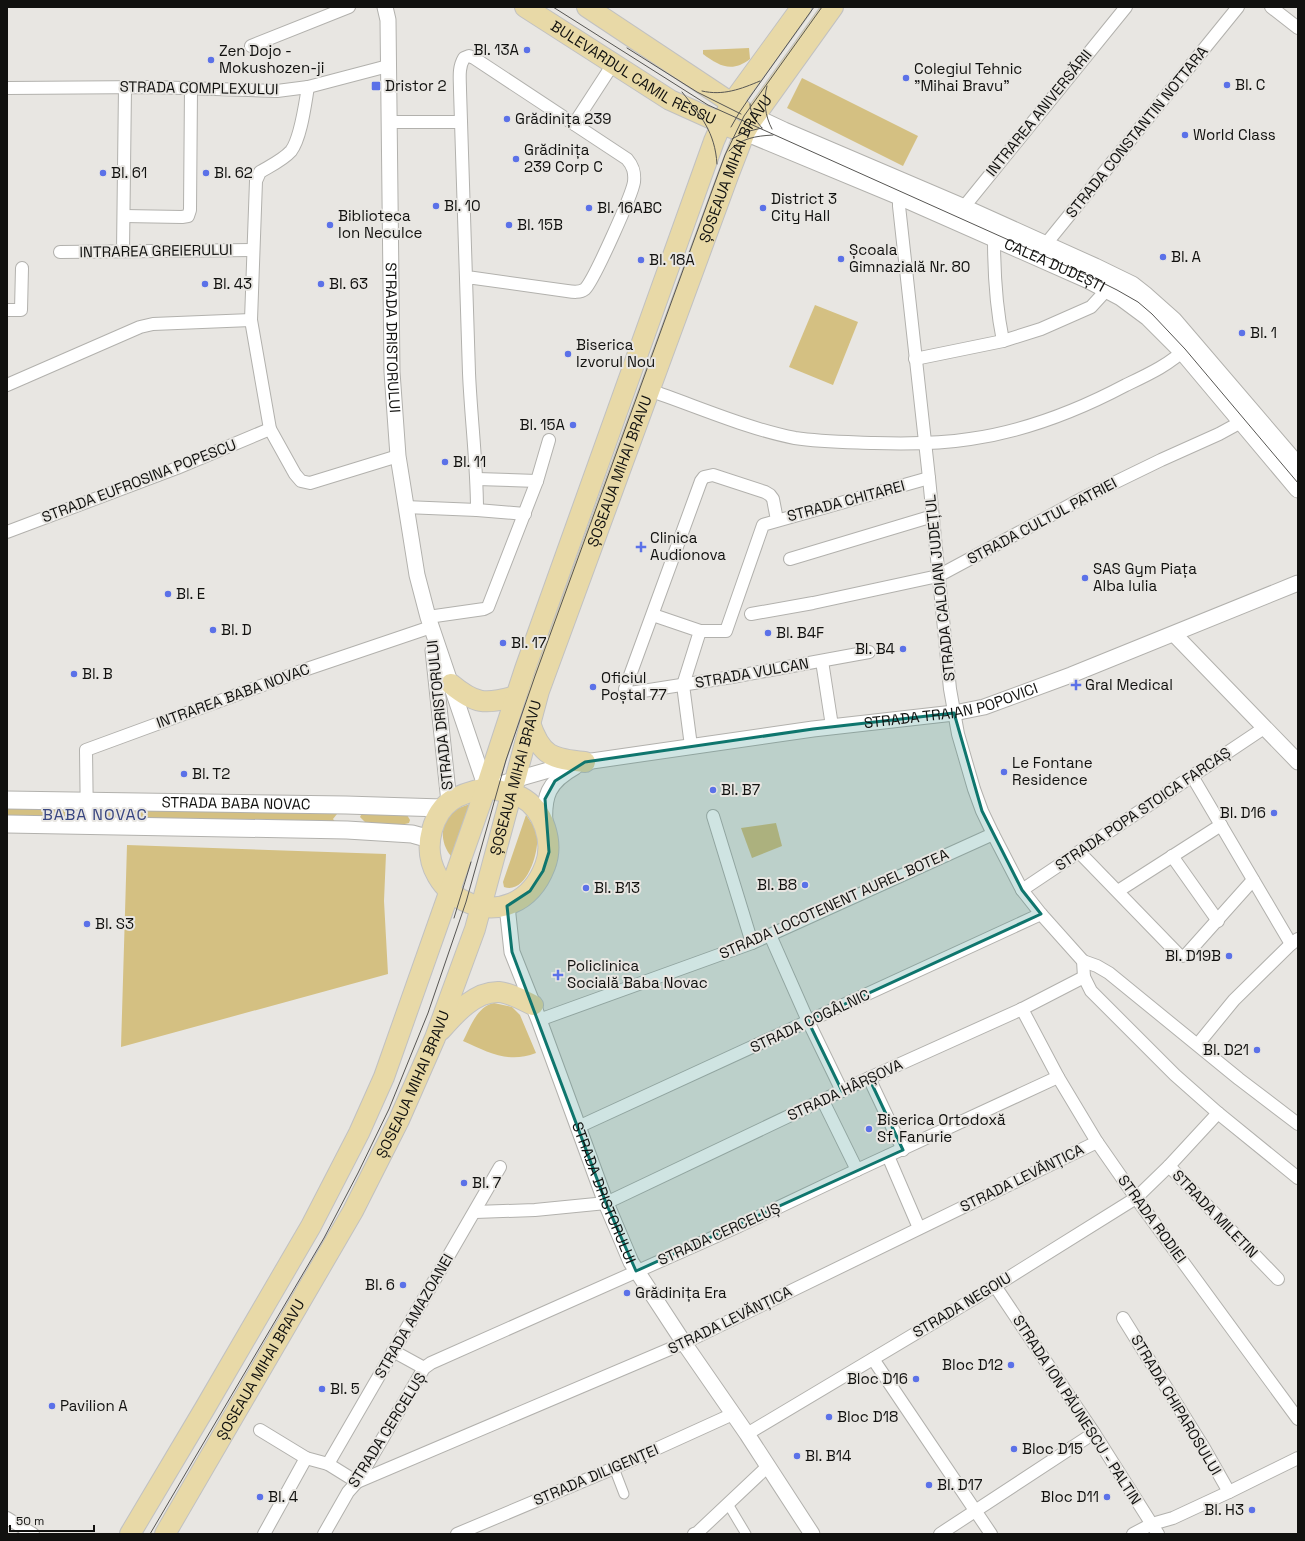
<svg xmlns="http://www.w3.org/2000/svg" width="1305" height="1541" font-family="'Space Grotesk',sans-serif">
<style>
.green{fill:#d4c082}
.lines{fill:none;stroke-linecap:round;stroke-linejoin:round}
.pedestrian-casing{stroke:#b2b1ad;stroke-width:11}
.minor-casing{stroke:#b2b1ad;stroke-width:14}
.tertiary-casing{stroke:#b2b1ad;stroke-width:17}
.secondary-casing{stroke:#b2b1ad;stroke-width:19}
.primary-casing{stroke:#c1c1c1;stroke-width:22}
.pedestrian{stroke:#fff;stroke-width:9}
.minor{stroke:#fff;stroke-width:12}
.tertiary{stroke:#fff;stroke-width:15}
.secondary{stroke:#fff;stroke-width:17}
.primary{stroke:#e8d9a7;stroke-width:20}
.tram{stroke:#575653;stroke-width:1}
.marked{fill:#0f766e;fill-opacity:0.2;stroke:#0f766e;stroke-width:3;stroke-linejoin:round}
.poi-dot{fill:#5b71e8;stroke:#e8e6e2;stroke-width:1.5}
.labels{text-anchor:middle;stroke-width:4;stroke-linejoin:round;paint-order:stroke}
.poi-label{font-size:15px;fill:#11110f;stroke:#e8e6e2;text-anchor:start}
.street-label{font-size:15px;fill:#11110f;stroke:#e8e6e2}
.neighbourhood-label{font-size:16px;letter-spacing:1px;fill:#384580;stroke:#e8e6e2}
</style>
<rect width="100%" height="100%" fill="#e8e6e2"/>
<g class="green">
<path d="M749 48 750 59C732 73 719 66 703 54V50Z"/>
<polygon points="802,78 918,136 903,166 787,108"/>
<polygon points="815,305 858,322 833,385 789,367"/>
<path d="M473 803 451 856C440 843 439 821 455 810 460 807 467 805 473 803Z"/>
<path d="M7 806 78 807C73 810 72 813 74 818H7Z"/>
<polygon points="97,808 337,814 333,819 336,823 101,818 102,814"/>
<path d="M364 813 407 815 410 820 409 823C398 827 377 823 365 822L360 817 361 815Z"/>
<path d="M526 815C531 822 536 828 537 837 539 853 526 895 504 887L503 882Z"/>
<polygon points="776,823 782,846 752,858 741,828"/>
<polygon points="127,845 386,854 384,901 388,974 121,1047"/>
<path d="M494 1003 512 1007 520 1015 536 1053C508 1064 488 1052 463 1041 470 1028 477 1006 494 1003Z"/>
</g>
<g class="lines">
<defs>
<g id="pedestrian">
<polyline points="614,1468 624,1494"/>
<polyline points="728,1504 746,1534"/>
</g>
<g id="minor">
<polyline points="1271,7 1298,28"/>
<polyline points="251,46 349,7"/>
<path d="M308 87C305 104 301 138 291 151 283 160 270 166 260 172L256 181 251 320 270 429 295 474 301 481 310 483 398 456"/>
<polyline points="7,88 150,87 277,91 308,87 388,66"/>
<polyline points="389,122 461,122"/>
<polyline points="574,124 613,64"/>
<polyline points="899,189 899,206 929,478 950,689 958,734 974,789 982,811 993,834 1022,890 1041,914 1083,961 1084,977 1091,991 1175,1075 1218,1113 1298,1178"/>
<polyline points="959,213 1126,7"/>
<polyline points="124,216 182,217 188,216 190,210 191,88"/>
<path d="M994 239C994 273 996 307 1003 341"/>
<polyline points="1041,250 1238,7"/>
<polyline points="123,251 125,87"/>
<polyline points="60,252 253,250"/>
<path d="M467 277 567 291C573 292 580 293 585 289 594 280 632 195 634 182 635 172 633 166 627 159L474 58 469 56 464 58C458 68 460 79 460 90L469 373C471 419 477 464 477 510"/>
<polyline points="7,310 21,310 22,268"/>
<polyline points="915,359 1003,341 1041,329 1091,307 1112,284"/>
<polyline points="7,385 140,327 153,324 251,320"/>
<path d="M649 390C696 406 748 429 795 438 821 442 848 442 874 443 906 444 938 444 970 439 1026 431 1077 411 1126 385 1147 375 1171 364 1187 347"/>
<polyline points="477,479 537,481"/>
<polyline points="405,507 477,510 525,514"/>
<polyline points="777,520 773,499 770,495 765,492 713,475 704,477 701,481 625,689 627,692 630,693 732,677 869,652"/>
<polyline points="7,532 177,468 270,429"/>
<polyline points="790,559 933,516"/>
<polyline points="751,614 813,603 938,576 1085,497 1161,460 1219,434 1241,422 1247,417"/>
<polyline points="653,615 700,631 683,685 691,746"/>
<polyline points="428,617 484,609 488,607 537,481 549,440"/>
<polyline points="700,631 726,631 763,525 766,524 929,478"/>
<polyline points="822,661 832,726"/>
<polyline points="1192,776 1291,944"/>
<polyline points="713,816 752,943"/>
<polyline points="87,825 86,750 304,670 431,627"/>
<polyline points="1079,852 1178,954 1182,956 1186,955 1253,880"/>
<polyline points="1172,856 1218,921"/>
<polyline points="1022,890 1264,728"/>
<polyline points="1118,891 1221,825"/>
<polyline points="770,935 808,1021 842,1091"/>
<polyline points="1083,961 1097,966 1109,973 1239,1079 1298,1124"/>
<polyline points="1022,1009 1058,1077 1097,1142 1136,1198 1298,1419"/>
<polyline points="539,1020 752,943 993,834"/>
<polyline points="1198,1044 1234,1000 1291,944 1298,939"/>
<polyline points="869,1078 903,1150"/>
<polyline points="823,1101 857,1170"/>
<polyline points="578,1127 1041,914"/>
<polyline points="888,1156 919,1228"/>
<polyline points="1169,1166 1278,1279"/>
<polyline points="475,1212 535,1210 606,1203 869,1078 1022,1009 1084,977"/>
<polyline points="995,1286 1094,1433 1158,1534"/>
<polyline points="1123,1318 1204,1448 1229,1492"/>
<polyline points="393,1351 424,1368"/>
<polyline points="873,1359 991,1534"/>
<polyline points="260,1430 306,1458 328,1464 357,1482 684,1343 1097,1142"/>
<polyline points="747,1434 995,1286 1136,1198 1169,1166 1218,1113"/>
<polyline points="328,1464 500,1167"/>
<polyline points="7,1518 33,1534"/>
<polyline points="264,1534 306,1458"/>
<polyline points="324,1534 348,1492 357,1482 424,1368 431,1363 739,1226 857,1170 1058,1077"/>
<polyline points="457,1534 614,1468 733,1414"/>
<polyline points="694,1534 697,1533 768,1466"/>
<polyline points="940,1534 1094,1433"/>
<polyline points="1133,1534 1152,1524 1173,1518 1229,1492 1298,1458"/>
</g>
<g id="tertiary">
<path id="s1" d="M385 7 388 20 392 372 398 456 417 575 428 617 486 788 559 767 585 762 813 729 954 713 984 707 1071 675 1298 583"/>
<polyline points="1174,634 1298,762"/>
<polyline points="433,650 449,802"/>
<path d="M545 826C543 796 548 782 575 767"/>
<path id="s2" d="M507 906 512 952 539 1020 606 1203 631 1262 684 1343 747 1434 812 1534"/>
</g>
<g id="secondary">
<polyline points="754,117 784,131 962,207 1095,267 1132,285 1146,296 1173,320 1298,466"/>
<path id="s3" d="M745 132 899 196 1089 280 1121 297 1148 317 1183 352 1298 489"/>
<path id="s4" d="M7 800 346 805 442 808"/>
<polyline points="7,824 347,830 412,834 430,839"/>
</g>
<g id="primary">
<path id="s5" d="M525 7 670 100 732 128"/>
<polyline points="587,7 742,110"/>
<path d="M451 684C475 704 485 705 516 696"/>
<path d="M530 723C541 756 552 759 585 762"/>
<path d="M486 788C497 790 510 792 521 797 544 809 554 843 545 866 515 944 413 900 432 830 440 801 458 794 486 788Z"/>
<path d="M441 1030C455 1014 475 991 499 992 511 993 522 1000 533 1005"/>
<polyline points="130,1534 205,1408 311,1226 359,1133 384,1077 486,788 525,669 714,141 729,107 801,8"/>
<path id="s6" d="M165 1534 353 1211 399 1120 435 1038 475 929 539 691 728 176 745 132 752 120 833 7"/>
</g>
</defs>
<use href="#pedestrian" class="pedestrian-casing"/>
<use href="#minor" class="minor-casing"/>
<use href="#tertiary" class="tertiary-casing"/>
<use href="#secondary" class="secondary-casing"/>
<use href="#primary" class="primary-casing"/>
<use href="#pedestrian" class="pedestrian"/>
<use href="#minor" class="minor"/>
<use href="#tertiary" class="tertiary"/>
<use href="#secondary" class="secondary"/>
<use href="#primary" class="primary"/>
<g class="tram">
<polyline points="553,7 708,105 1091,277 1117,290 1138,302 1152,314 1185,349 1298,483"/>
<polyline points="627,48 697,92 741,114"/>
<path d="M767 86C763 100 765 116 772 129"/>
<path d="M702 91C723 96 741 89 760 81"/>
<path d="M682 92C701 116 715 132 717 164"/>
<path d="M750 104C750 113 756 121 762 128"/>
<polyline points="731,127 739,113 752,94 814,7"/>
<polyline points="732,139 745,132 762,128"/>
<path d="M729 151C741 138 756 136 773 135"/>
<polyline points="454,918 471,862"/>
<polyline points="150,1534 324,1238 358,1173 389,1109 428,1013 453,940 466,902 506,760 535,676 725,155 744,116 822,7"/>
</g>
</g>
<path class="marked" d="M954 713 982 811 1022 890 1041 914 808 1021 842 1091 869 1078 903 1150 636 1271 606 1203 512 952 507 906 530 891 543 871 549 852 545 799 555 781 585 762 813 729Z"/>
<g class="poi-dot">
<circle cx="527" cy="50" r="4"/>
<circle cx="211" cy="60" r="4"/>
<circle cx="906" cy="78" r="4"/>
<circle cx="1227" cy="85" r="4"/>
<rect x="371" y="81" width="10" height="10" rx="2"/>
<circle cx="507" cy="119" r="4"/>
<circle cx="1185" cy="135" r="4"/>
<circle cx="516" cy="159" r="4"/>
<circle cx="103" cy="173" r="4"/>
<circle cx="206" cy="173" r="4"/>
<circle cx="436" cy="206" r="4"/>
<circle cx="589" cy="208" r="4"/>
<circle cx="763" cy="208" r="4"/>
<circle cx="330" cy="225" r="4"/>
<circle cx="509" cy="225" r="4"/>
<circle cx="1163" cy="257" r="4"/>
<circle cx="841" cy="259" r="4"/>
<circle cx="641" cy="260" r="4"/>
<circle cx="205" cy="284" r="4"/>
<circle cx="321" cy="284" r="4"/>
<circle cx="1242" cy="333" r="4"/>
<circle cx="568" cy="354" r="4"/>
<circle cx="573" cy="425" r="4"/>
<circle cx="445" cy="462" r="4"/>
<path d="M639 541h4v4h4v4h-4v4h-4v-4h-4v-4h4z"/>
<circle cx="1085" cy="578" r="4"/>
<circle cx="168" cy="594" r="4"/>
<circle cx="213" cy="630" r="4"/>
<circle cx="768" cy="633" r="4"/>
<circle cx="503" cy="643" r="4"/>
<circle cx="903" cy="649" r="4"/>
<circle cx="74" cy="674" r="4"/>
<path d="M1074 679h4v4h4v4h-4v4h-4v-4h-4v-4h4z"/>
<circle cx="593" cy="687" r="4"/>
<circle cx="1004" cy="772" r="4"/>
<circle cx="184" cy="774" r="4"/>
<circle cx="713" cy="790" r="4"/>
<circle cx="1274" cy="813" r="4"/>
<circle cx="805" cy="885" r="4"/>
<circle cx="586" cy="888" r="4"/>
<circle cx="87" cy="924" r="4"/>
<circle cx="1229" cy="956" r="4"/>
<path d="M556 969h4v4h4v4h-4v4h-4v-4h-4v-4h4z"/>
<circle cx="1257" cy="1050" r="4"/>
<circle cx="869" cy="1129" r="4"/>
<circle cx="464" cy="1183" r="4"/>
<circle cx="403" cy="1285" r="4"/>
<circle cx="627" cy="1293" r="4"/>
<circle cx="1011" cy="1365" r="4"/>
<circle cx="916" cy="1379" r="4"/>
<circle cx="322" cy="1389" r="4"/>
<circle cx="52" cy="1406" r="4"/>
<circle cx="829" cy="1417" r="4"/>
<circle cx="1014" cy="1449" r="4"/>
<circle cx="797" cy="1456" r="4"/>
<circle cx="929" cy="1485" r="4"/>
<circle cx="260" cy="1497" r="4"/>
<circle cx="1107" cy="1497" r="4"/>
<circle cx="1252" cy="1510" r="4"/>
</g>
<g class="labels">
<g class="poi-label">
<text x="519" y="55" text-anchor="end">Bl. 13A</text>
<text x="219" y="56">Zen Dojo -<tspan x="219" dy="17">Mokushozen-ji</tspan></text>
<text x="914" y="74">Colegiul Tehnic<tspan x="914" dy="17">"Mihai Bravu"</tspan></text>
<text x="1235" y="90">Bl. C</text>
<text x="385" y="91">Dristor 2</text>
<text x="515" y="124">Grădinița 239</text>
<text x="1193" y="140">World Class</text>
<text x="524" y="155">Grădinița<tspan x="524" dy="17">239 Corp C</tspan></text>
<text x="111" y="178">Bl. 61</text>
<text x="214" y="178">Bl. 62</text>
<text x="771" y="204">District 3<tspan x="771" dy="17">City Hall</tspan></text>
<text x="444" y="211">Bl. 10</text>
<text x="597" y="213">Bl. 16ABC</text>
<text x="338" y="221">Biblioteca<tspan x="338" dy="17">Ion Neculce</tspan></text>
<text x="517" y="230">Bl. 15B</text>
<text x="849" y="255">Școala<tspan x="849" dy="17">Gimnazială Nr. 80</tspan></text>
<text x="1171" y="262">Bl. A</text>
<text x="649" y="265">Bl. 18A</text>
<text x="213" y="289">Bl. 43</text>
<text x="329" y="289">Bl. 63</text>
<text x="1250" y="338">Bl. 1</text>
<text x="576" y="350">Biserica<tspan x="576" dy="17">Izvorul Nou</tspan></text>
<text x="565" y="430" text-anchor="end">Bl. 15A</text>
<text x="453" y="467">Bl. 11</text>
<text x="650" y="543">Clinica<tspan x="650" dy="17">Audionova</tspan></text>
<text x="1093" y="574">SAS Gym Piața<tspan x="1093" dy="17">Alba Iulia</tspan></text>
<text x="176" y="599">Bl. E</text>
<text x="221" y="635">Bl. D</text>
<text x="776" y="638">Bl. B4F</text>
<text x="511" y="648">Bl. 17</text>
<text x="895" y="654" text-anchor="end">Bl. B4</text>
<text x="82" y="679">Bl. B</text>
<text x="601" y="683">Oficiul<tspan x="601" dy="17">Poștal 77</tspan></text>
<text x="1085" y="690">Gral Medical</text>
<text x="1012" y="768">Le Fontane<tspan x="1012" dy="17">Residence</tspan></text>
<text x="192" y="779">Bl. T2</text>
<text x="721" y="795">Bl. B7</text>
<text x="1266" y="818" text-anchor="end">Bl. D16</text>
<text x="797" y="890" text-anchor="end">Bl. B8</text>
<text x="594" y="893">Bl. B13</text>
<text x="95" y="929">Bl. S3</text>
<text x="1221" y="961" text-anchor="end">Bl. D19B</text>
<text x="567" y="971">Policlinica<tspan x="567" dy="17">Socială Baba Novac</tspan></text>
<text x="1249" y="1055" text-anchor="end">Bl. D21</text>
<text x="877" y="1125">Biserica Ortodoxă<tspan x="877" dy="17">Sf. Fanurie</tspan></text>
<text x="472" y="1188">Bl. 7</text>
<text x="395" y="1290" text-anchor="end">Bl. 6</text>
<text x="635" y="1298">Grădinița Era</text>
<text x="1003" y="1370" text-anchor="end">Bloc D12</text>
<text x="908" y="1384" text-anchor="end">Bloc D16</text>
<text x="330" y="1394">Bl. 5</text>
<text x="60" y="1411">Pavilion A</text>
<text x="837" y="1422">Bloc D18</text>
<text x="1022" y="1454">Bloc D15</text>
<text x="805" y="1461">Bl. B14</text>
<text x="937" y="1490">Bl. D17</text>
<text x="268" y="1502">Bl. 4</text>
<text x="1099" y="1502" text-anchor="end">Bloc D11</text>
<text x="1244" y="1515" text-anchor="end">Bl. H3</text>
</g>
<g class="street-label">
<text dy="5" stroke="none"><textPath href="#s5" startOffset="127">BULEVARDUL CAMIL RESSU</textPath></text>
<text transform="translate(199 88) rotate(1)" y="5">STRADA COMPLEXULUI</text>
<text transform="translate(1039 113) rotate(-51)" y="5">INTRAREA ANIVERSĂRII</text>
<text transform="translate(1137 132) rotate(-51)" y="5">STRADA CONSTANTIN NOTTARA</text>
<text dy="5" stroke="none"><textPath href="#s6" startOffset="1486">ȘOSEAUA MIHAI BRAVU</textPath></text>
<text transform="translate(156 251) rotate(-1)" y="5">INTRAREA GREIERULUI</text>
<text dy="5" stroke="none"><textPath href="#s3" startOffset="337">CALEA DUDEȘTI</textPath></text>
<text dy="5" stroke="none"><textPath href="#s1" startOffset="331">STRADA DRISTORULUI</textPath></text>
<text dy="5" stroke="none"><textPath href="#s6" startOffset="1162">ȘOSEAUA MIHAI BRAVU</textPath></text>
<text transform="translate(139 481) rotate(-21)" y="5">STRADA EUFROSINA POPESCU</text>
<text transform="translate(846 501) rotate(-15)" y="5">STRADA CHITAREI</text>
<text transform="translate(1042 521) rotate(-28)" y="5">STRADA CULTUL PATRIEI</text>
<text transform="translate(940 588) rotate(-96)" y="5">STRADA CALOIAN JUDEȚUL</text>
<text transform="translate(752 673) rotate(-10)" y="5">STRADA VULCAN</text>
<text transform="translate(233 696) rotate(-20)" y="5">INTRAREA BABA NOVAC</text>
<text dy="5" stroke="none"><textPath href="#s1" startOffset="1267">STRADA TRAIAN POPOVICI</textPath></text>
<text transform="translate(440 715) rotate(-96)" y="5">STRADA DRISTORULUI</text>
<text dy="5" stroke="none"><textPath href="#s6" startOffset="838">ȘOSEAUA MIHAI BRAVU</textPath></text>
<text dy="5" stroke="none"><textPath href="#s4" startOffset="229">STRADA BABA NOVAC</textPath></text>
<text transform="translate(1143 809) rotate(-34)" y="5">STRADA POPA STOICA FARCAȘ</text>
<text transform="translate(834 904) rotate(-24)" y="5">STRADA LOCOTENENT AUREL BOTEA</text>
<text transform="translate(810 1021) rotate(-25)" y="5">STRADA COGÂLNIC</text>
<text dy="5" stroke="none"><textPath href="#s6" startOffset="514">ȘOSEAUA MIHAI BRAVU</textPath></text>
<text transform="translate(845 1090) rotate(-25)" y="5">STRADA HÂRȘOVA</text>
<text transform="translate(1022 1178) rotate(-26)" y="5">STRADA LEVĂNȚICA</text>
<text dy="5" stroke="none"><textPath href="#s2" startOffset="304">STRADA DRISTORULUI</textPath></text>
<text transform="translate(1215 1214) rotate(46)" y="5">STRADA MILETIN</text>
<text transform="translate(1152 1219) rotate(54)" y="5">STRADA RODIEI</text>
<text transform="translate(719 1234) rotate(-24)" y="5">STRADA CERCELUȘ</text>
<text transform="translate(962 1305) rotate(-31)" y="5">STRADA NEGOIU</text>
<text transform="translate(414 1316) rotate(-60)" y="5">STRADA AMAZOANEI</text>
<text transform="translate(730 1320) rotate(-26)" y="5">STRADA LEVĂNȚICA</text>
<text dy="5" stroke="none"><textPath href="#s6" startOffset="190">ȘOSEAUA MIHAI BRAVU</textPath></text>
<text transform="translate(1176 1405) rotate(59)" y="5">STRADA CHIPAROSULUI</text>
<text transform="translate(1077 1410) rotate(57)" y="5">STRADA ION PĂUNESCU - PALTIN</text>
<text transform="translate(387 1430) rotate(-58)" y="5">STRADA CERCELUȘ</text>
<text transform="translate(596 1475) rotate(-23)" y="5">STRADA DILIGENȚEI</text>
</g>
<g class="neighbourhood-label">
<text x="95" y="820">BABA NOVAC</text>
</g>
</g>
<rect width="1305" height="1541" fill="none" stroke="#11110f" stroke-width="16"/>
<path d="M10 1525v6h84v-6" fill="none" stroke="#11110f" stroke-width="2"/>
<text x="16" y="1525" font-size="12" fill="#11110f" stroke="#e8e6e2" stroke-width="3" paint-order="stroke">50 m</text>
</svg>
